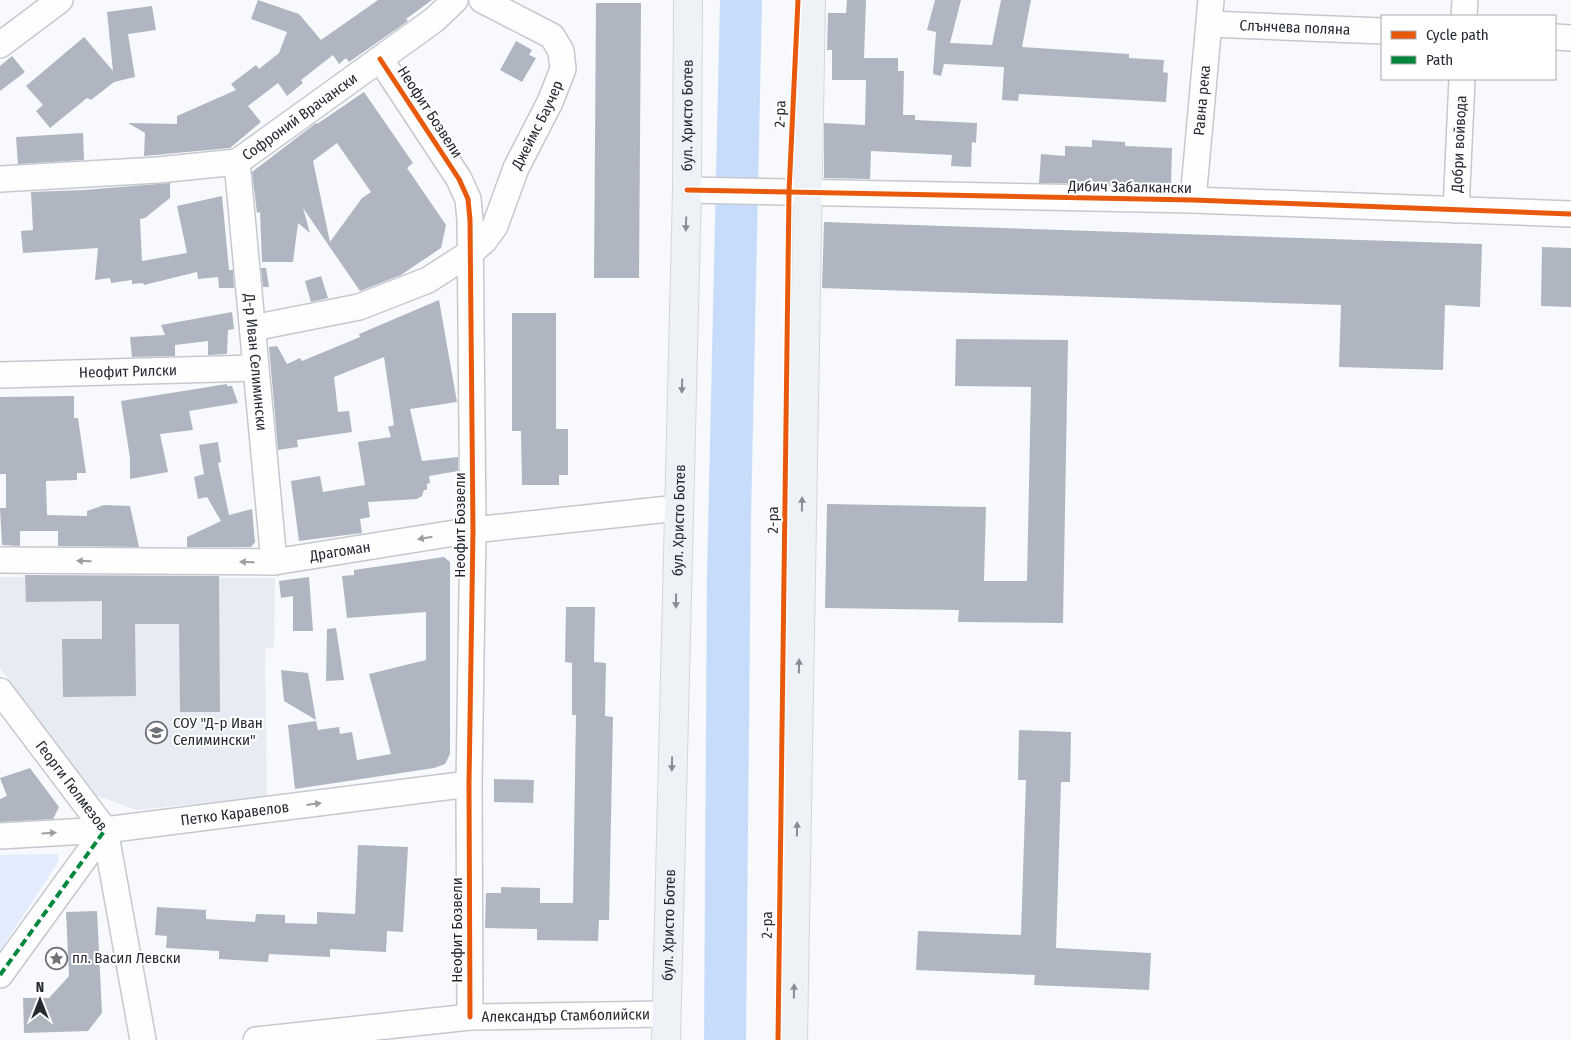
<svg xmlns="http://www.w3.org/2000/svg" width="1571" height="1040" font-family="'Fira Sans Condensed',sans-serif">
<style>
.built{fill:#e7ecf3}
.green{fill:#e2ecfd}
.water{fill:#c7dcfb}
.building{fill:#b0b6c1;fill-rule:evenodd}
.lines{fill:none;stroke-linecap:round;stroke-linejoin:round}
.minor-casing{stroke:#c5c9ce;stroke-width:28}
.major-casing{stroke:#d4d6d9;stroke-width:30}
.minor{stroke:#fefeff;stroke-width:25}
.major{stroke:#eef1f6;stroke-width:28}
.quiet{stroke:#00873e;stroke-width:4;stroke-dasharray:8 4;stroke-linecap:butt}
.cycleway-casing{stroke:#fff;stroke-width:8}
.cycleway{stroke:#e8590c;stroke-width:5}
.oneway{fill:#8a8e94}
.oneway2{fill:#9c9fa2}
.labels{text-anchor:middle;stroke-width:4;stroke-linejoin:round;paint-order:stroke}
.street-label{font-size:15px;fill:#252a31;stroke:#fff}
.poi-label{font-size:15px;fill:#252a31;stroke:#fff;text-anchor:start}
</style>
<rect width="100%" height="100%" fill="#f7f9fc"/>
<polygon class="built" points="0,577 275,578 274,648 265,648 267,796 137,810 95,795 0,668"/>
<polygon class="green" points="58,854 58,862 0,951 0,855"/>
<polygon class="water" points="720,0 762,0 751,518 746,1040 704,1040 707,575"/>
<g class="building">
<polygon points="258,0 299,14 321,40 378,0 432,0 406,19 408,21 349,62 346,58 339,64 333,55 301,80 303,83 287,96 278,83 248,106 261,122 230,148 144,156 145,133 128,123 177,124 177,116 236,90 231,84 256,65 259,69 279,53 287,32 251,19"/>
<polygon points="847,0 866,0 864,58 898,58 898,71 904,71 903,115 915,115 915,120 977,123 976,143 972,142 971,167 951,166 952,155 871,151 870,179 824,178 824,123 865,125 866,80 832,80 832,50 827,50 828,13 846,13"/>
<polygon points="935,0 961,0 950,43 992,45 1001,0 1031,0 1022,47 1129,54 1129,58 1164,60 1163,72 1168,73 1166,102 1019,94 1018,101 1002,100 1004,67 944,64 941,76 933,74 936,32 927,30"/>
<polygon points="596,3 641,3 639,278 594,278"/>
<polygon points="152,6 156,30 128,34 135,77 114,82 91,100 87,98 50,128 36,111 43,105 26,86 84,37 113,71 107,12"/>
<polygon points="516,41 532,50 529,55 536,58 522,82 500,70"/>
<polygon points="12,56 25,72 0,91 0,66"/>
<path d="M364 92 413 163 407 168 446 225 441 248 401 275 360 291 303 208 310 233 298 223 293 262H262L260 212 257 213 252 172 316 123 317 124ZM337 143 371 192 362 198 330 242 313 161Z"/>
<polygon points="83,133 84,160 18,164 16,137"/>
<polygon points="1092,140 1125,142 1125,146 1172,148 1171,185 1039,183 1041,154 1065,156 1065,146 1092,147"/>
<polygon points="170,183 170,198 145,218 140,219 142,261 187,253 177,206 222,196 229,270 233,270 234,288 219,288 218,277 198,279 197,272 144,285 143,283 132,284 132,280 111,283 110,278 95,280 98,248 23,253 21,231 33,230 31,192 84,190"/>
<polygon points="824,222 1482,244 1480,307 1445,305 1443,370 1339,367 1341,305 822,288"/>
<polygon points="1542,247 1571,248 1571,307 1541,306"/>
<polygon points="261,268 266,268 269,287 263,287"/>
<polygon points="321,276 328,298 311,302 305,281"/>
<polygon points="439,300 457,402 410,409 422,461 458,457 458,471 429,476 430,483 427,484 427,490 424,490 422,496 417,499 368,502 370,517 360,519 362,533 299,541 291,481 320,476 323,492 365,485 358,442 391,437 388,427 394,425 384,357 334,377 338,412 349,411 352,432 297,440 298,447 278,450 269,347 277,346 287,364 300,358 302,361 360,337 359,334"/>
<polygon points="232,312 234,329 228,330 227,354 208,355 208,341 175,345 175,356 132,357 130,337 165,335 161,325"/>
<polygon points="512,313 556,313 556,429 568,429 568,475 559,475 559,485 522,485 521,431 512,431"/>
<polygon points="956,339 1068,340 1063,623 958,622 959,610 825,608 827,504 986,507 984,581 1027,581 1031,387 955,386"/>
<polygon points="227,384 227,386 232,386 238,403 189,411 193,430 160,434 168,472 130,479 130,458 121,401"/>
<polygon points="74,396 74,418 78,418 86,473 77,473 77,480 46,481 47,515 87,516 87,511 104,505 130,506 139,547 58,546 58,531 20,531 20,546 2,545 0,508 6,508 6,474 0,474 0,397"/>
<polygon points="218,442 221,462 218,463 229,515 252,509 255,542 251,547 187,547 187,537 221,521 207,497 198,499 194,477 204,474 199,445"/>
<polygon points="444,557 450,562 450,754 445,764 434,768 295,789 288,725 316,721 318,730 339,727 340,734 352,732 357,760 391,754 369,674 426,660 426,612 347,618 342,576 354,575 354,570"/>
<polygon points="25,575 219,576 220,712 180,712 179,624 135,624 136,696 63,697 62,639 102,639 102,601 26,602"/>
<polygon points="309,577 313,631 293,631 293,596 281,598 279,581"/>
<polygon points="566,607 595,607 594,662 606,663 605,716 613,717 609,920 599,920 598,941 537,940 537,929 485,928 486,893 501,893 501,887 540,888 540,903 573,903 576,715 572,715 572,663 565,662"/>
<polygon points="336,628 344,680 326,681 327,629"/>
<polygon points="281,670 308,673 316,720 284,701"/>
<polygon points="1019,730 1071,732 1070,782 1061,782 1056,948 1151,953 1149,990 1034,985 1035,975 916,970 918,931 1021,935 1026,780 1018,780"/>
<polygon points="30,768 59,807 53,819 0,822 0,799 7,796 0,778"/>
<polygon points="494,779 534,780 533,803 494,802"/>
<polygon points="358,845 408,847 403,932 387,931 386,952 330,949 330,957 269,954 268,962 219,959 219,951 166,948 167,936 155,935 157,907 206,910 206,919 255,922 256,914 285,915 285,923 317,924 317,912 355,914"/>
<polygon points="97,911 102,1013 88,1031 24,1033 23,998 49,998 69,976 66,912"/>
</g>
<g class="lines">
<defs>
<g id="minor">
<polyline points="1464,16 1465,0"/>
<path id="s1" d="M1209 24 1382 31"/>
<polyline points="1555,37 1571,38"/>
<polyline points="0,45 60,0"/>
<polyline points="380,59 459,179 468,199 470,220 473,530 469,784 470,1017"/>
<path id="s2" d="M237 162 274 562"/>
<path id="s3" d="M0 179 158 170 237 162 434 20 455 0"/>
<polyline points="687,190 1193,200 1571,214"/>
<path id="s4" d="M1193 200 1211 0"/>
<path id="s5" d="M1456 210 1462 79"/>
<path id="s6" d="M253 328 359 307 428 280 470 253 484 241 495 226 516 168 550 102 563 69 561 51 552 36 482 0"/>
<path id="s7" d="M0 375 255 368"/>
<path id="s8" d="M0 560 274 562 473 530 678 508"/>
<path id="s9" d="M0 691 105 830 143 1040"/>
<path id="s10" d="M0 836 105 830 469 784"/>
<polyline points="0,975 105,830"/>
<path id="s11" d="M256 1040 470 1017 666 1014"/>
</g>
<g id="major">
<path id="s12" d="M666 1040 687 190 688 0"/>
<polyline points="793,1040 811,0"/>
</g>
</defs>
<use href="#minor" class="minor-casing"/>
<use href="#major" class="major-casing"/>
<use href="#minor" class="minor"/>
<use href="#major" class="major"/>
<polyline class="quiet" points="0,975 105,830"/>
<defs>
<g id="cycleway">
<polyline points="380,59 459,179 468,199 470,220 473,530 469,784 470,1017"/>
<polyline points="687,190 1193,200 1571,214"/>
<polyline points="778,1040 789,192 798,0"/>
</g>
</defs>
<use href="#cycleway" class="cycleway-casing"/>
<use href="#cycleway" class="cycleway"/>
</g>
<defs><path id="oneway-solid" d="M-6-.8H1V-3.2L6.5 0L1 3.2V.8H-6Z" transform="scale(1.25)"/></defs>
<g class="oneway">
<use href="#oneway-solid" transform="translate(686 224) rotate(92)"/>
<use href="#oneway-solid" transform="translate(682 386) rotate(92)"/>
<use href="#oneway-solid" transform="translate(802 504) rotate(-89)"/>
<use href="#oneway-solid" transform="translate(676 601) rotate(91)"/>
<use href="#oneway-solid" transform="translate(799 666) rotate(-89)"/>
<use href="#oneway-solid" transform="translate(672 764) rotate(91)"/>
<use href="#oneway-solid" transform="translate(797 829) rotate(-89)"/>
<use href="#oneway-solid" transform="translate(794 991) rotate(-89)"/>
</g>
<g class="oneway2">
<use href="#oneway-solid" transform="translate(425 538) rotate(171)"/>
<use href="#oneway-solid" transform="translate(84 561) rotate(-179)"/>
<use href="#oneway-solid" transform="translate(247 562) rotate(-179)"/>
<use href="#oneway-solid" transform="translate(314 804) rotate(-7)"/>
<use href="#oneway-solid" transform="translate(49 833) rotate(-3)"/>
</g>
<defs>
<symbol id="school-ring" viewBox="-11 -11 22 22"><circle r="9.5" fill="#fff" stroke="#6e7278" stroke-width="1.5"/><path d="M0-5L7-2L0 1L-7-2ZM-4 1L0 2.5L4 1V4Q0 6-4 4Z" fill="#6e7278"/></symbol>
<symbol id="sight-ring" viewBox="-11 -11 22 22"><circle r="9.5" fill="#fff" stroke="#6e7278" stroke-width="1.5"/><path d="M0-6L1.8-2.2L6-1.7L2.9 1.2L3.7 5.4L0 3.3L-3.7 5.4L-2.9 1.2L-6-1.7L-1.8-2.2Z" fill="#6e7278"/></symbol>
</defs>
<g fill-rule="evenodd">
<use href="#school-ring" x="144" y="720" width="25" height="25"/>
<use href="#sight-ring" x="44" y="946" width="25" height="25"/>
</g>
<g class="labels">
<g class="street-label">
<text dy="5" stroke="none"><textPath href="#s1" startOffset="86">Слънчева поляна</textPath></text>
<text dy="5" stroke="none"><textPath href="#s4" startOffset="100">Равна река</textPath></text>
<text transform="translate(430 112) rotate(57)" y="5">Неофит Бозвели</text>
<text transform="translate(780 114) rotate(-88)" y="5">2-ра</text>
<text dy="5" stroke="none"><textPath href="#s12" startOffset="925">бул. Христо Ботев</textPath></text>
<text dy="5" stroke="none"><textPath href="#s3" startOffset="315">Софроний Врачански</textPath></text>
<text dy="5" stroke="none"><textPath href="#s6" startOffset="379">Джеймс Баучер</textPath></text>
<text dy="5" stroke="none"><textPath href="#s5" startOffset="66">Добри войвода</textPath></text>
<text transform="translate(1130 187) rotate(1)" y="5">Дибич Забалкански</text>
<text dy="5" stroke="none"><textPath href="#s2" startOffset="201">Д-р Иван Селимински</textPath></text>
<text dy="5" stroke="none"><textPath href="#s7" startOffset="128">Неофит Рилски</textPath></text>
<text dy="5" stroke="none"><textPath href="#s12" startOffset="520">бул. Христо Ботев</textPath></text>
<text transform="translate(773 520) rotate(-89)" y="5">2-ра</text>
<text transform="translate(460 525) rotate(-90)" y="5">Неофит Бозвели</text>
<text dy="5" stroke="none"><textPath href="#s8" startOffset="341">Драгоман</textPath></text>
<text dy="5" stroke="none"><textPath href="#s9" startOffset="119">Георги Гюлмезов</textPath></text>
<text dy="5" stroke="none"><textPath href="#s10" startOffset="236">Петко Каравелов</textPath></text>
<text dy="5" stroke="none"><textPath href="#s12" startOffset="115">бул. Христо Ботев</textPath></text>
<text transform="translate(767 925) rotate(-89)" y="5">2-ра</text>
<text transform="translate(457 930) rotate(-90)" y="5">Неофит Бозвели</text>
<text dy="5" stroke="none"><textPath href="#s11" startOffset="311">Александър Стамболийски</textPath></text>
</g>
<g class="poi-label">
<text x="173" y="728">СОУ "Д-р Иван<tspan x="173" dy="17">Селимински"</tspan></text>
<text x="72" y="963">пл. Васил Левски</text>
</g>
</g>
<rect x="1381" y="15" width="175" height="65" fill="#ffffff" stroke="#a8aaad"/>
<rect x="1391" y="31" width="25" height="8" fill="#e8590c" stroke="#a8aaad"/>
<text x="1426" y="40" font-size="15" fill="#252a31">Cycle path</text>
<rect x="1391" y="56" width="25" height="8" fill="#00873e" stroke="#a8aaad"/>
<text x="1426" y="65" font-size="15" fill="#252a31">Path</text>
<g transform="translate(40 1000)" stroke="#ffffff" stroke-width="4" paint-order="stroke">
<path d="M0-4L9 19L0 12L-9 19Z" fill="#252a31"/>
<text y="-8" font-size="14" font-weight="bold" text-anchor="middle" fill="#252a31">N</text>
</g>
</svg>
